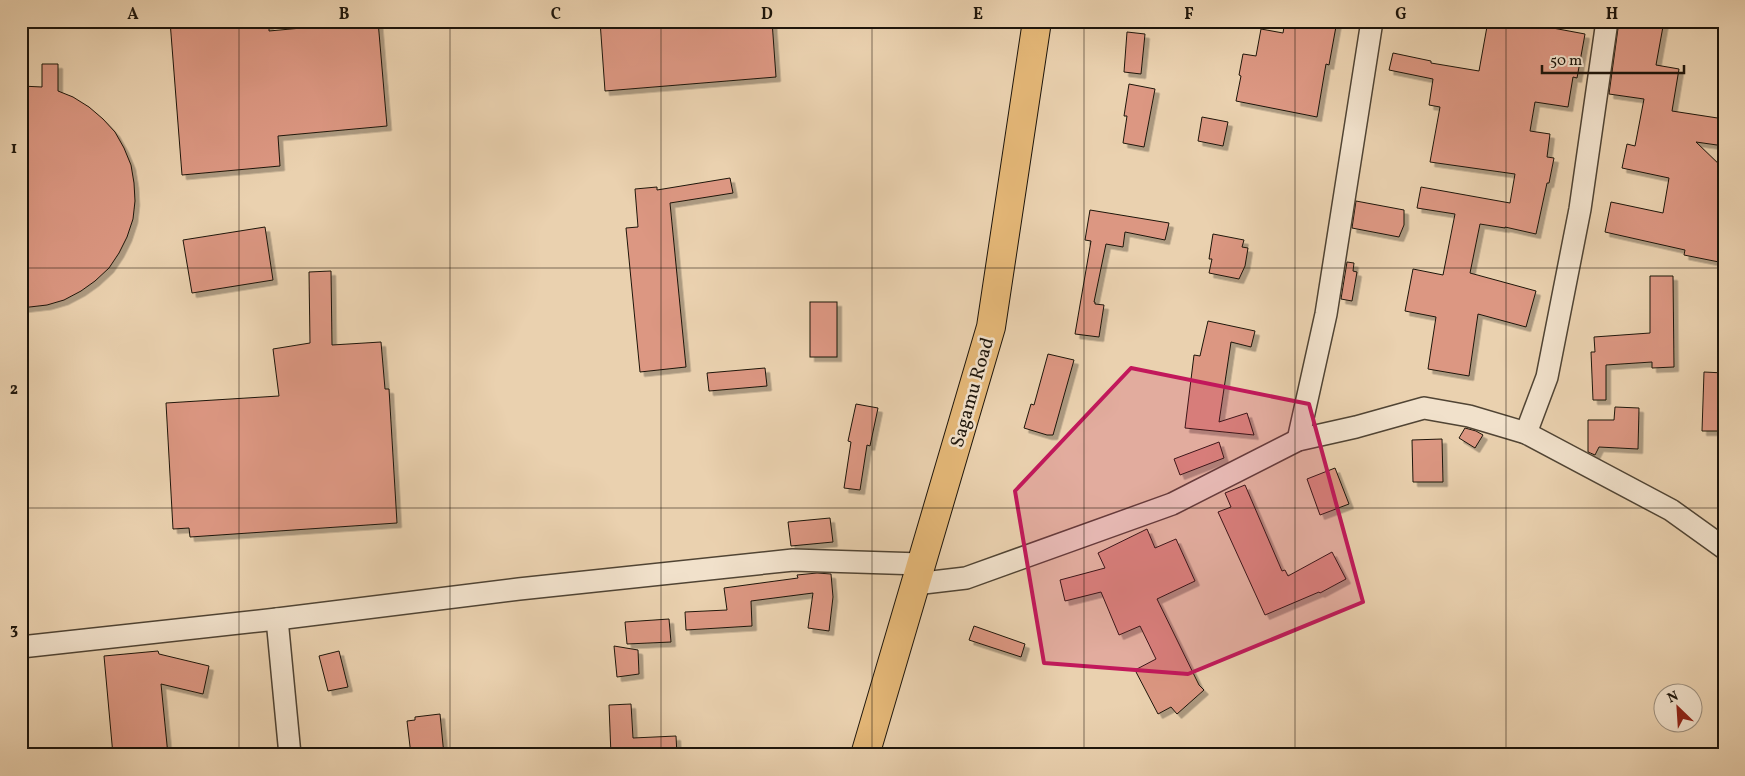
<svg xmlns="http://www.w3.org/2000/svg" width="1745" height="776" font-family="Vollkorn,serif">
<style>
.building{fill:#dc9782;stroke:#1d150b;filter:url(#shadow)}
.lines{fill:none;stroke-linecap:round;stroke-linejoin:round}
.street-casing{stroke:#504434;stroke-width:24}
.highway-casing{stroke:#1d150b;stroke-width:30}
.street{stroke:#f1e1cb;stroke-width:21}
.highway{stroke:#e5b878;stroke-width:28}
.marked{fill:#c2185b;fill-opacity:0.2;stroke:#c2185b;stroke-width:4;stroke-linejoin:round}
.grid{fill:none;stroke:#1d150b;stroke-width:1;stroke-opacity:0.55}
.labels{text-anchor:middle;stroke-width:5;stroke-linejoin:round;paint-order:stroke}
.street-label{font-size:19px;fill:#1d150b;stroke:#f1e1cb}
.neatline{fill:none;stroke:#1d150b;stroke-width:2}
.grid-label{font-size:16px;text-anchor:middle;font-weight:bold;fill:#1d150b}
</style>
<defs>
<filter id="shadow"><feDropShadow dx="4.5" dy="4.5" stdDeviation="0" flood-color="#0004"/></filter>
</defs>
<rect width="100%" height="100%" fill="#ead1af"/>
<filter id="stains"><feTurbulence type="fractalNoise" baseFrequency=".004" numOctaves="4"/><feColorMatrix values="0 0 0 0 .2 0 0 0 0 .09 0 0 0 0 .02 0 0 0 .5 -.17"/></filter>
<radialGradient id="worn" r=".72"><stop offset=".6" stop-color="#630" stop-opacity="0"/><stop offset="1" stop-color="#630" stop-opacity=".3"/></radialGradient>
<g class="building">
<polygon points="170,21 269,21 269,31 378,21 387,126 278,136 280,166 182,175"/>
<polygon points="600,21 772,21 776,77 605,91"/>
<polygon points="1285,21 1337,21 1329,65 1326,64 1317,117 1236,101 1241,76 1239,75 1243,54 1256,56 1261,29 1283,33"/>
<polygon points="1488,21 1515,21 1585,34 1577,78 1573,77 1568,107 1535,102 1530,131 1550,134 1547,157 1554,158 1549,183 1547,183 1536,234 1505,227 1505,228 1480,224 1470,273 1536,291 1526,327 1478,314 1469,376 1428,369 1436,317 1405,311 1413,269 1443,275 1455,214 1417,208 1421,187 1510,203 1515,174 1430,162 1440,107 1429,105 1433,79 1389,70 1393,53 1431,61 1431,63 1479,71"/>
<polygon points="1619,21 1664,21 1656,65 1679,69 1672,111 1724,119 1724,146 1696,142 1724,169 1724,263 1684,255 1685,250 1605,232 1611,202 1663,213 1669,178 1622,168 1627,144 1635,146 1644,99 1609,94"/>
<polygon points="1127,32 1145,34 1141,74 1124,72"/>
<polygon points="42,64 58,64 58,91 73,97 89,107 103,119 115,132 124,148 131,165 134,183 135,201 133,219 127,237 119,253 109,268 95,281 81,291 64,300 47,305 21,308 21,86 42,87"/>
<polygon points="1129,84 1155,89 1144,147 1123,143 1127,116 1124,116"/>
<polygon points="1202,117 1228,122 1223,146 1198,141"/>
<polygon points="730,178 733,193 670,203 686,367 640,372 626,228 638,227 635,189 657,187 657,190"/>
<polygon points="1356,201 1404,210 1404,225 1399,237 1352,228"/>
<polygon points="1090,210 1169,223 1165,240 1125,232 1123,247 1106,244 1094,302 1095,302 1095,304 1104,305 1099,337 1075,334 1091,241 1085,240"/>
<polygon points="265,227 273,280 192,293 183,240"/>
<polygon points="1213,234 1244,240 1242,247 1248,248 1245,266 1239,279 1209,273 1212,259 1209,259"/>
<polygon points="1347,262 1354,263 1353,271 1357,272 1352,301 1341,299"/>
<polygon points="331,271 332,345 381,342 385,389 389,389 397,523 190,537 189,528 173,529 166,403 279,396 273,349 310,343 309,272"/>
<polygon points="1650,276 1673,276 1674,367 1652,368 1652,362 1606,365 1606,400 1593,400 1591,352 1595,352 1594,337 1650,333"/>
<rect x="810" y="302" width="27" height="55"/>
<polygon points="1208,321 1255,331 1251,347 1231,342 1219,422 1247,413 1254,435 1185,428 1194,355 1200,356"/>
<polygon points="1048,354 1074,360 1053,435 1047,435 1024,428 1031,404 1034,405"/>
<polygon points="765,368 767,386 709,391 707,373"/>
<polygon points="1704,372 1724,373 1724,431 1702,431"/>
<polygon points="856,404 878,408 870,446 867,445 860,490 844,488 851,442 848,441"/>
<polygon points="1615,407 1639,408 1638,449 1599,447 1595,455 1588,452 1588,420 1614,420"/>
<polygon points="1465,428 1476,431 1483,435 1475,448 1459,438"/>
<polygon points="1442,439 1443,482 1413,482 1412,440"/>
<polygon points="1219,442 1224,458 1180,475 1174,459"/>
<polygon points="1335,468 1349,504 1320,515 1307,479"/>
<polygon points="1245,485 1282,571 1285,570 1288,576 1332,552 1346,579 1320,593 1319,592 1265,615 1218,512 1231,507 1225,493"/>
<polygon points="830,518 833,542 791,546 788,522"/>
<polygon points="1147,529 1155,548 1176,539 1195,581 1157,599 1199,685 1204,690 1177,714 1171,707 1158,714 1135,670 1156,659 1140,626 1119,635 1101,592 1065,601 1060,580 1105,568 1098,553"/>
<polygon points="817,573 831,574 833,597 829,631 808,628 813,593 751,601 752,626 686,630 685,612 727,610 724,588 798,578 797,575"/>
<polygon points="669,619 671,642 627,644 625,622"/>
<polygon points="974,626 1025,644 1021,657 969,640"/>
<polygon points="614,646 638,650 639,674 617,677"/>
<polygon points="158,651 159,654 209,666 203,694 161,684 168,755 113,755 104,656"/>
<polygon points="339,651 348,687 328,691 319,656"/>
<polygon points="631,704 633,738 676,736 677,755 611,755 609,705"/>
<polygon points="440,714 444,755 411,755 407,721 415,720 415,717"/>
</g>
<g class="lines">
<defs>
<g id="street">
<polyline points="1526,433 1547,377 1580,209 1607,21"/>
<polyline points="1298,440 1326,314 1372,21"/>
<polyline points="915,584 966,578 1172,504 1298,440 1356,427 1424,408 1469,416 1526,433 1671,510 1724,548"/>
<polyline points="277,619 290,755"/>
<polyline points="21,647 277,619 519,589 793,560 921,564"/>
</g>
<polyline id="highway" points="865,755 991,327 1037,21"/>
</defs>
<use href="#street" class="street-casing"/>
<use href="#highway" class="highway-casing"/>
<use href="#street" class="street"/>
<use href="#highway" class="highway"/>
</g>
<path class="marked" d="M1131 368 1309 404 1363 602 1188 674 1044 663 1015 491Z"/>
<path class="grid" d="M239 21V755M450 21V755M661 21V755M872 21V755M1084 21V755M1295 21V755M1506 21V755M21 268H1724M21 508H1724"/>
<g class="labels">
<g class="street-label">
<text transform="translate(971 392) rotate(-74)" y="7">Sagamu Road</text>
</g>
</g>
<rect width="1745" height="776" fill="none" stroke="#ead1af" stroke-width="55"/>
<g transform="translate(1678 708) rotate(335)"><circle r="24" fill="#f1e1cb" stroke="#9c8f7e"/>
<path d="M0-4L9 19L0 12L-9 19Z" fill="#8f2418"/>
<text y="-8" font-size="14" font-weight="bold" text-anchor="middle" fill="#1d150b">N</text>
</g>
<path d="M1542 65v8h142v-8" fill="none" stroke="#1d150b" stroke-width="2.5"/>
<text x="1550" y="65" font-size="15" fill="#1d150b" stroke="#f1e1cb" stroke-width="4" paint-order="stroke">50 m</text>
<rect x="28" y="28" width="1690" height="720" class="neatline"/>
<g class="grid-label">
<text x="133" y="19">A</text>
<text x="344" y="19">B</text>
<text x="556" y="19">C</text>
<text x="767" y="19">D</text>
<text x="978" y="19">E</text>
<text x="1189" y="19">F</text>
<text x="1401" y="19">G</text>
<text x="1612" y="19">H</text>
<text x="14" y="153">1</text>
<text x="14" y="394">2</text>
<text x="14" y="634">3</text>
</g>
<rect width="100%" height="100%" filter="url(#stains)"/>
<rect width="100%" height="100%" fill="url(#worn)"/>
</svg>
